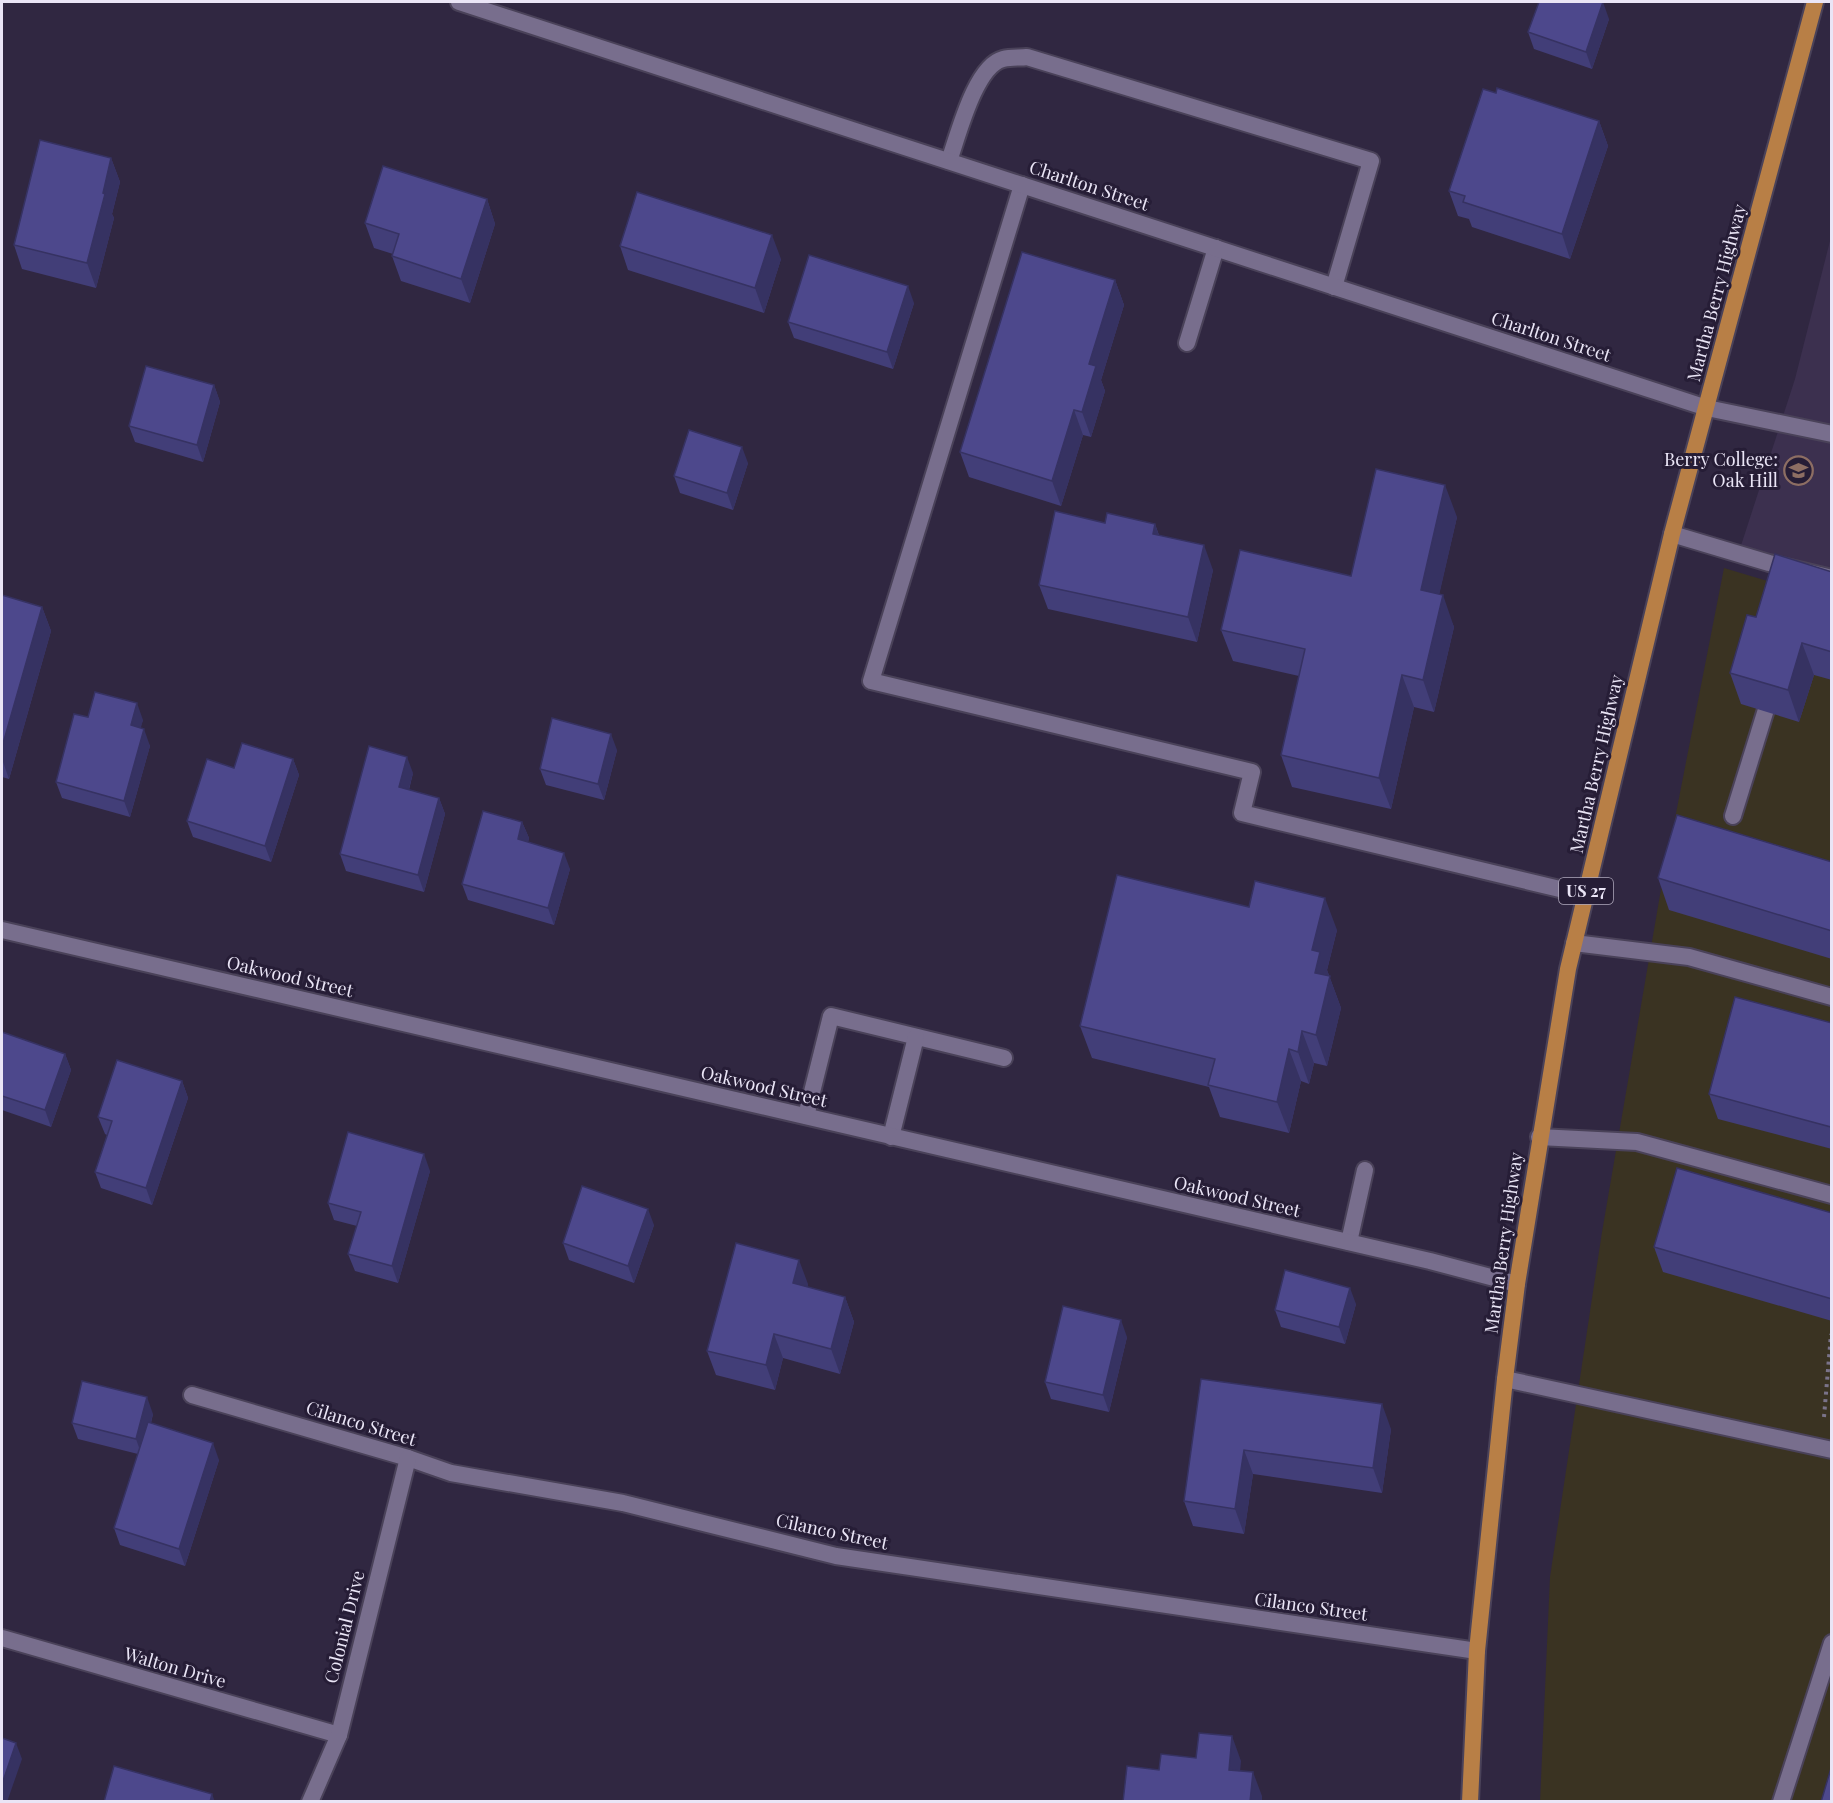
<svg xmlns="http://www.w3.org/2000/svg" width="1833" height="1803" font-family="'Playfair Display',serif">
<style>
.commercial{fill:#3a3322}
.built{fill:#3c304f}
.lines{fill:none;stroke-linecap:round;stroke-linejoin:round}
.service-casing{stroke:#4a4259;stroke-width:20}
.minor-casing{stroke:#4a4259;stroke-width:20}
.primary-casing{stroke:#4a4259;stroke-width:20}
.path{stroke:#7a7389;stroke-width:4;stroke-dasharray:3 4.5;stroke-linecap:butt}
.service{stroke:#786e8d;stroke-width:16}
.minor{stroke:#786e8d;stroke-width:16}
.primary{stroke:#b87f46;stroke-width:16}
.wall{fill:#423e78}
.shaded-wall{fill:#363262}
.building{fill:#4d488c;stroke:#363262;stroke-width:1.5}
.labels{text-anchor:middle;stroke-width:6;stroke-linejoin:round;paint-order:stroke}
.shield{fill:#261d36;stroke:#afa9bc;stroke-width:1.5}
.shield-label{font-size:16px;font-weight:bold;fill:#eae5f6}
.street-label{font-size:18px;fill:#eae5f6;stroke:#261d36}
.poi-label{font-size:18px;fill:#eae5f6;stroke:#261d36;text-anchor:end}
</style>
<rect width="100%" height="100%" fill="#302741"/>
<polygon class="commercial" points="1724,568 1831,600 1831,1801 1540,1802 1550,1577 1602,1232 1660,895"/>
<polygon class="built" points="1831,237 1831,591 1736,561 1795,379"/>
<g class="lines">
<defs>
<g id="service">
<path d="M949 161C958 136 975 66 1003 59 1011 57 1020 58 1027 57L1371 161 1334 287"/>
<polyline points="1022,185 871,681 1252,772 1242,813 1585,895"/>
<polyline points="1187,343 1216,248"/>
<polyline points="1707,408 1832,434"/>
<polyline points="1733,816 1768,703"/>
<polyline points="1574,943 1689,957 1832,997"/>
<polyline points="806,1116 831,1016 1004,1058"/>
<polyline points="891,1137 916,1037"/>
<polyline points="1539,1137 1637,1142 1832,1195"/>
<polyline points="1349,1242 1365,1170"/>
<polyline points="1781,1802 1832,1643"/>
</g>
<g id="minor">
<polyline points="459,2 1707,408"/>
<polyline points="1672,534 1769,563 1832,578"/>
<polyline points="2,930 1430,1261 1517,1284"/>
<polyline points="1505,1379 1832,1450"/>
<polyline points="192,1395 408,1458 451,1473 623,1503 836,1556 1477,1651"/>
<polyline points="2,1638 339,1735"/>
<polyline points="310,1802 339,1735 408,1458"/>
</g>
<polyline id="primary" points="1470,1802 1477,1651 1505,1379 1517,1284 1568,969 1672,534 1815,2"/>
</defs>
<use href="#service" class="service-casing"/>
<use href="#minor" class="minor-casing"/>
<use href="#primary" class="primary-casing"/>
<polyline class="path" points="1824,1417 1831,1334"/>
<use href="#service" class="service"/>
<use href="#minor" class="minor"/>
<use href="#primary" class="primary"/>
</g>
<g class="wall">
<polygon points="1609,19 1592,69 1534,49 1528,32"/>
<polygon points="1599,121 1608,146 1570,259 1472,227 1469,219 1458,216 1449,191"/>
<polygon points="111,158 120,182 112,214 114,218 96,288 22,269 14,245"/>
<polygon points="487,199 495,224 470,303 401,281 392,256 393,254 374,248 365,223"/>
<polygon points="620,246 781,259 764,313 628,270"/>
<polygon points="1115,280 1124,305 1101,380 1105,391 1091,437 1083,435 1061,506 969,477 960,452"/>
<polygon points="914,303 893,369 794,338 788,322"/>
<polygon points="214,385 220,402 203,462 135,442 129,426"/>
<polygon points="748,463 733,510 680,493 674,476"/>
<polygon points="1457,517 1439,594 1454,627 1434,712 1414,707 1391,809 1292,787 1281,755 1299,676 1233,661 1221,630 1351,576"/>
<polygon points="1155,524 1159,535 1213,570 1197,642 1048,609 1039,585"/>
<polygon points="1832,572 1832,680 1814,675 1799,722 1741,704 1730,673"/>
<polygon points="2,595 42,607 51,631 9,779 2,777"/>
<polygon points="88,717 143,720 140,728 150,746 130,817 62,798 56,782"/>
<polygon points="617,750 604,800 546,785 540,769"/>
<polygon points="293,759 299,775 271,862 193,837 187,821 234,768"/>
<polygon points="413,773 409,790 439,798 445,814 424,892 346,871 340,854"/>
<polygon points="522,822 529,838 528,842 570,869 554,925 468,900 462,884"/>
<polygon points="1832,862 1832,959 1669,910 1658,878"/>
<polygon points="1337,930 1327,970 1341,1008 1327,1066 1314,1063 1309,1084 1301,1081 1289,1133 1220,1117 1209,1087 1092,1058 1080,1026"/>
<polygon points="1832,1023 1832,1149 1718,1119 1709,1094"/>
<polygon points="2,1032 65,1054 71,1070 51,1127 2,1110"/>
<polygon points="182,1081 188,1098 152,1205 101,1188 95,1172 107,1135 105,1134 98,1117"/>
<polygon points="430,1171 398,1283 355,1271 348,1254 357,1226 334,1220 328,1203"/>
<polygon points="1832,1213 1832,1321 1663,1272 1654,1247"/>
<polygon points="654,1225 634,1283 569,1260 563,1243"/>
<polygon points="808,1284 807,1287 845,1297 854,1322 840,1374 783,1358 775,1390 716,1375 707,1351"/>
<polygon points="1356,1304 1345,1344 1281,1327 1275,1310"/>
<polygon points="1127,1337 1109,1412 1051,1399 1045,1382"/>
<polygon points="1201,1379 1391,1429 1382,1493 1253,1474 1244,1534 1193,1526 1184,1501"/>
<polygon points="153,1414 151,1423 219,1460 185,1566 120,1545 114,1528 138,1454 78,1439 72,1423"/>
</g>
<g class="shaded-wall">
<polygon points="1603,2 1609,19 1592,69 1586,52"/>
<polygon points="1599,121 1608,146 1570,259 1562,234"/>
<polygon points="111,158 120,182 112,214 114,218 96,288 87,263"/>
<polygon points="487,199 495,224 470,303 461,279"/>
<polygon points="772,235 781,259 764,313 755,288"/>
<polygon points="1115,280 1124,305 1101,380 1105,391 1091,437 1082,412 1089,364"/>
<polygon points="908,286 914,303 893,369 887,352"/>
<polygon points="214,385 220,402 203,462 197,445"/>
<polygon points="1074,410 1083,435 1061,506 1052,481"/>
<polygon points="742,447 748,463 733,510 727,493"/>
<polygon points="1445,485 1457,517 1433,622 1421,590"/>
<polygon points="1155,524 1163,548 1153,534"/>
<polygon points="1204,545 1213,570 1197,642 1188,617"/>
<polygon points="1443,595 1454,627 1434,712 1423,680"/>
<polygon points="42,607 51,631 9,779 2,759 2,747"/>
<polygon points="1802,643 1814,675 1799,722 1788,690"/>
<polygon points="1402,675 1414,707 1391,809 1379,778"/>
<polygon points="137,703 143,720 137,742 131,725"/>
<polygon points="144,729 150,746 130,817 124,801"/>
<polygon points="611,734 617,750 604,800 598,784"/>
<polygon points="407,757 413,773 405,804 399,787"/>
<polygon points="293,759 299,775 271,862 265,846"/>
<polygon points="439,798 445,814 424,892 418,875"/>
<polygon points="522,822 529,838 524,856 518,839"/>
<polygon points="564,853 570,869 554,925 548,908"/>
<polygon points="1325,898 1337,930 1327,970 1341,1008 1327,1066 1316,1035 1315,973 1312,950"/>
<polygon points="1302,1031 1314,1063 1309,1084 1298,1052"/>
<polygon points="1289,1049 1301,1081 1289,1133 1277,1102"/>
<polygon points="65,1054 71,1070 51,1127 45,1110"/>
<polygon points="182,1081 188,1098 152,1205 146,1188"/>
<polygon points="424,1154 430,1171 398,1283 392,1266"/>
<polygon points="648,1209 654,1225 634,1283 628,1266"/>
<polygon points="799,1260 808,1284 802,1308 793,1283"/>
<polygon points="1350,1288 1356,1304 1345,1344 1339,1327"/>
<polygon points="845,1297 854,1322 840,1374 831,1349"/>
<polygon points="1121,1320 1127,1337 1109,1412 1103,1395"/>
<polygon points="774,1334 783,1358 775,1390 766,1365"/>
<polygon points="147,1397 153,1414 142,1456 136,1439"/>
<polygon points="1382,1404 1391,1429 1382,1493 1373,1468"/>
<polygon points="213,1443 219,1460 185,1566 179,1549"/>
<polygon points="1244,1450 1253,1474 1244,1534 1235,1509"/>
<polygon points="1232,1736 1241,1761 1238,1794 1229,1770"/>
<polygon points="16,1743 22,1759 7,1802 2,1802 2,1784"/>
<polygon points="1253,1772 1262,1796 1262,1802 1250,1802"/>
<polygon points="212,1794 215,1802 210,1802"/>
</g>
<g class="building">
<polygon points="1539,2 1603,2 1586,52 1528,32"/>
<polygon points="1497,88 1599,121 1562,234 1463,202 1465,196 1449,191 1483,89 1496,93"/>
<polygon points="40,140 111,158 103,193 105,194 87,263 14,245"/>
<polygon points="383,166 487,199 461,279 392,256 399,234 365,223"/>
<polygon points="637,192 772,235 755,288 620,246"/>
<polygon points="1022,252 1115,280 1089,364 1096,366 1082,412 1074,410 1052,481 960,452"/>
<polygon points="809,255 908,286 887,352 788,322"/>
<polygon points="146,366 214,385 197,445 129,426"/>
<polygon points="689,430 742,447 727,493 674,476"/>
<polygon points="1376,469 1445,485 1421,590 1443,595 1423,680 1402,675 1379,778 1281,755 1305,649 1221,630 1240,550 1351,576"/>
<polygon points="1055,511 1105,523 1107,513 1155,524 1153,534 1204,545 1188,617 1039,585"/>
<polygon points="1775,554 1832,572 1832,652 1802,643 1788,690 1730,673 1747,615 1756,617"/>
<polygon points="2,595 42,607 2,747"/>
<polygon points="95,692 137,703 131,725 144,729 124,801 56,782 74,714 88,717"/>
<polygon points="552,718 611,734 598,784 540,769"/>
<polygon points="242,743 293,759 265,846 187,821 207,759 234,768"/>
<polygon points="369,746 407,757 399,787 439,798 418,875 340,854"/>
<polygon points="483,811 522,822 518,839 564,853 548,908 462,884"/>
<polygon points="1677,815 1832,862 1832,931 1658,878"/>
<polygon points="1117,875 1249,907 1255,881 1325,898 1312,950 1320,952 1315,973 1330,976 1316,1035 1302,1031 1298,1052 1289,1049 1277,1102 1208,1085 1215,1059 1080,1026"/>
<polygon points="1735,997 1832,1023 1832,1124 1831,1127 1709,1094"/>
<polygon points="2,1032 65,1054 45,1110 2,1096"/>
<polygon points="117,1060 182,1081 146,1188 95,1172 112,1121 98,1117"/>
<polygon points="348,1132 424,1154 392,1266 348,1254 361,1212 328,1203"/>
<polygon points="1677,1168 1832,1213 1832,1299 1654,1247"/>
<polygon points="582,1186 648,1209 628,1266 563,1243"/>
<polygon points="736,1243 799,1260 793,1283 845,1297 831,1349 774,1334 766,1365 707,1351"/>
<polygon points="1285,1270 1350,1288 1339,1327 1275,1310"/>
<polygon points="1063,1306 1121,1320 1103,1395 1045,1382"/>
<polygon points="1201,1379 1382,1404 1373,1468 1244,1450 1235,1509 1184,1501"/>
<polygon points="82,1381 147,1397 136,1439 72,1423"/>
<polygon points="148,1422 213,1443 179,1549 114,1528"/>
<polygon points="1199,1733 1232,1736 1229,1770 1253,1772 1250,1802 1123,1802 1127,1766 1159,1770 1161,1754 1196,1758"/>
<polygon points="2,1738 16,1743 2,1784"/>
<polygon points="1832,1765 1832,1802 1821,1802"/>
<polygon points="114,1766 212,1794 210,1802 104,1802"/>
</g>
<defs>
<symbol id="university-ring" viewBox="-11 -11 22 22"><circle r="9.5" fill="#261d36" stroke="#8d6e63" stroke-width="1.5"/><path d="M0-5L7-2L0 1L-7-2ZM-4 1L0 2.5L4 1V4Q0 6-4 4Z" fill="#8d6e63"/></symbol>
</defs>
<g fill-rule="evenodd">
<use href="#university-ring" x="1782" y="454" width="33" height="33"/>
</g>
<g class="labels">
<rect class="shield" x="1559" y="878" width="54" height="26" rx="4.5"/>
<g class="shield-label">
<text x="1586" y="897">US 27</text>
</g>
<g class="street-label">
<text transform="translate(1089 186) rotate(18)" y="6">Charlton Street</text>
<text transform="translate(1717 293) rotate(-75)" y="6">Martha Berry Highway</text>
<text transform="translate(1551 337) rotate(18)" y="6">Charlton Street</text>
<text transform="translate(1597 764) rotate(-77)" y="6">Martha Berry Highway</text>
<text transform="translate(290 977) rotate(13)" y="6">Oakwood Street</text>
<text transform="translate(764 1087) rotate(13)" y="6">Oakwood Street</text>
<text transform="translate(1237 1197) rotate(13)" y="6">Oakwood Street</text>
<text transform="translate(1504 1243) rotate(-82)" y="6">Martha Berry Highway</text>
<text transform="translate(361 1424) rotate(17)" y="6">Cilanco Street</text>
<text transform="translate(832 1532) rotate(12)" y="6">Cilanco Street</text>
<text transform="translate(1311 1607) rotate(8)" y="6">Cilanco Street</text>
<text transform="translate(345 1627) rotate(-76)" y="6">Colonial Drive</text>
<text transform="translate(175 1668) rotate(16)" y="6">Walton Drive</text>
</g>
<g class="poi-label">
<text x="1778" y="466">Berry College:<tspan x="1778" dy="21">Oak Hill</tspan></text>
</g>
</g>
<rect width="1833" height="1803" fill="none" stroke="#eae5f6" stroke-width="6"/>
</svg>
